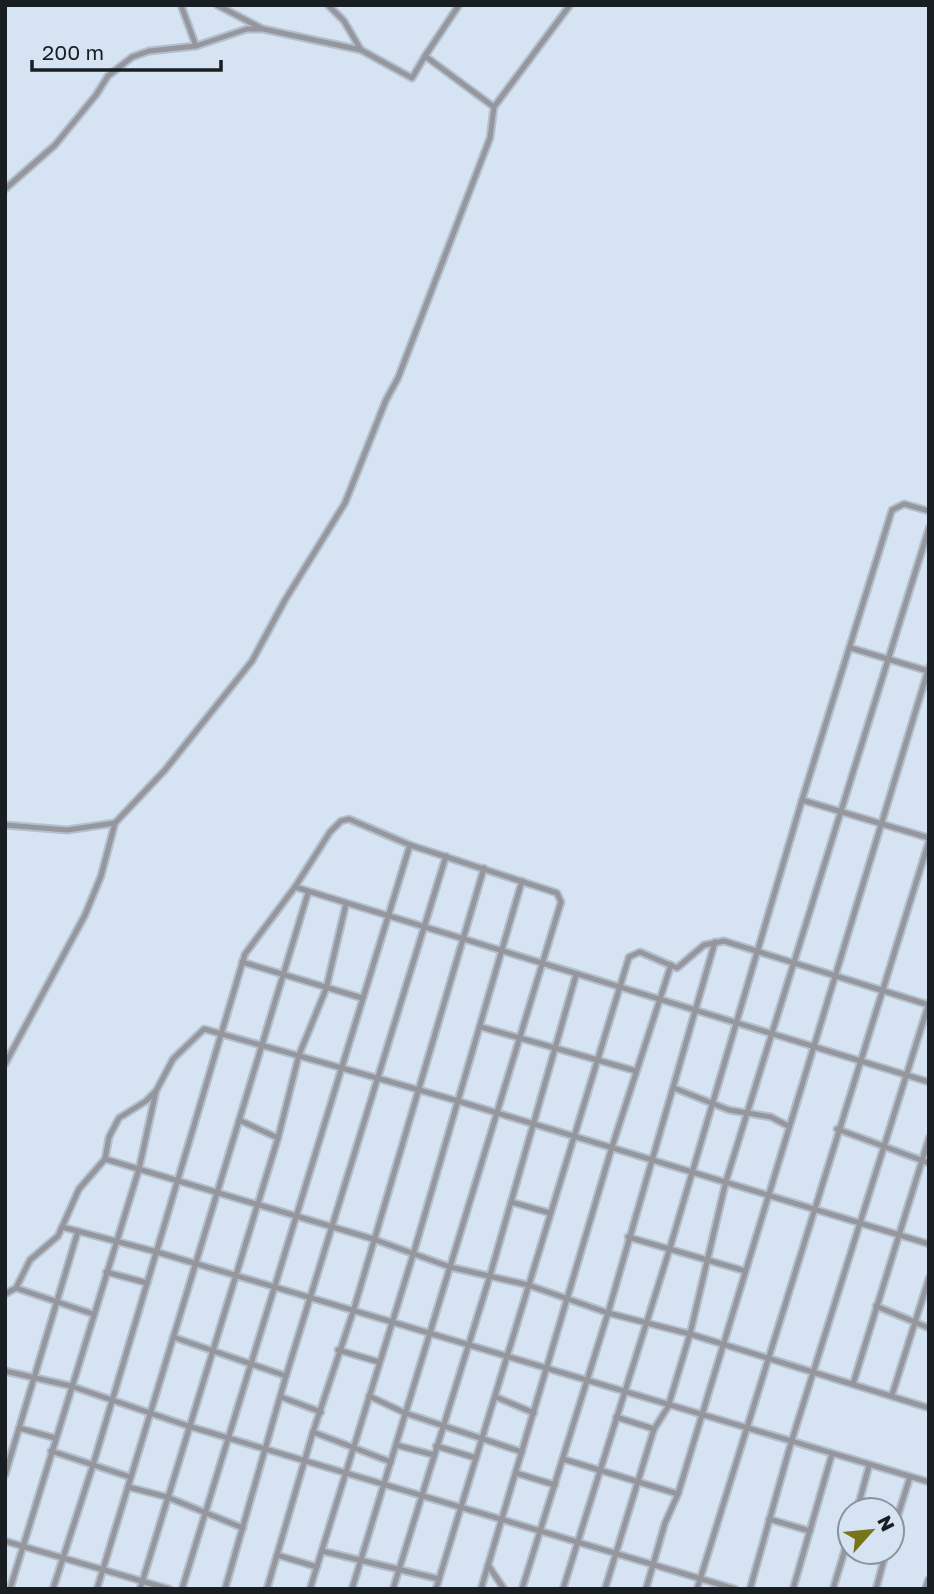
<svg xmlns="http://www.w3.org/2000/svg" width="934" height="1594" font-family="'Golos Text',sans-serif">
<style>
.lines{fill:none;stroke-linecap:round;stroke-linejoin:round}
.minor-casing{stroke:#b4c0cd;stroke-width:9}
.tertiary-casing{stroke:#b4c0cd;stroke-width:10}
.minor{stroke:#95969e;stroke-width:5}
.tertiary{stroke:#95969e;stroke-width:7}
</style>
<rect width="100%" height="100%" fill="#d6e3f2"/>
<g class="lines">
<defs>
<g id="minor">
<polyline points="181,5 196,46"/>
<polyline points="217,5 261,28"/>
<polyline points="328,5 344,21 361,50"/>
<polyline points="425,56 459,5"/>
<polyline points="5,189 55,145 96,95 108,76 132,57 149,51 196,46 247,29 263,29 361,50 412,78 425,56 494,107"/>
<polyline points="851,648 928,671"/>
<polyline points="802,800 929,838"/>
<polyline points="5,825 67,830 115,823"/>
<polyline points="295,887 929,1082"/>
<polyline points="242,962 362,998"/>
<polyline points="481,1027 636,1071"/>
<polyline points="5,1064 85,915 101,876 115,823 165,770 252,661 285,600 345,503 386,400 398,378 490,138 494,107 570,5"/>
<polyline points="674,1088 729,1110 771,1117 788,1126"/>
<polyline points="239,1120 278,1138"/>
<polyline points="837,1129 929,1163"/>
<polyline points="105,1159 373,1239 450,1267 528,1285 608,1313 690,1334 929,1408"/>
<polyline points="511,1202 550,1213"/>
<polyline points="62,1227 157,1252 929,1482"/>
<polyline points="628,1237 745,1271"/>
<polyline points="106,1272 147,1283"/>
<polyline points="16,1288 93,1314"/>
<polyline points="5,1294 16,1288 30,1260 58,1236 79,1189 105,1159 109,1137 119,1118 146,1101 156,1091 173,1059 204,1029 458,1101 929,1244"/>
<polyline points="876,1306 929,1328"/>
<polyline points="173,1337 286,1376"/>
<polyline points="338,1350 379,1362"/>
<polyline points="5,1371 71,1386 188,1426 735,1589"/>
<polyline points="853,1384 929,1138"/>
<polyline points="892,1395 929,1278"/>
<polyline points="369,1396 405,1413 522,1452"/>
<polyline points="281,1397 321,1412"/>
<polyline points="496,1397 534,1413"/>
<polyline points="616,1417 654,1429"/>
<polyline points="19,1428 55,1438"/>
<polyline points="313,1432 391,1462"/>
<polyline points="396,1445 434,1455"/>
<polyline points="436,1446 476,1458"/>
<polyline points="51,1451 130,1477"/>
<polyline points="563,1459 678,1494"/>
<polyline points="516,1473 555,1485"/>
<polyline points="5,1475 78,1231"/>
<polyline points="128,1487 167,1497 243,1528"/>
<polyline points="857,1510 869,1466"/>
<polyline points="769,1519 810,1531"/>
<polyline points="892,1534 910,1477"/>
<polyline points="5,1541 169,1589"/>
<polyline points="322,1551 439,1579"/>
<polyline points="277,1555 317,1567"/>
<polyline points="488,1565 504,1589"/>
<polyline points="10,1589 139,1169 156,1091"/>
<polyline points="53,1589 93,1465 245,954 295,887 330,832 341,821 349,819 410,845 557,893 561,902 352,1589"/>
<polyline points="97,1589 308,893"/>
<polyline points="140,1589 278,1138 299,1055 326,989 346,904"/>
<polyline points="182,1589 410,845"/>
<polyline points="225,1589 286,1376 446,856"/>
<polyline points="267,1589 313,1432 353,1312 484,868"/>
<polyline points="310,1589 413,1255 522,881"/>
<polyline points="393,1589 489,1279 576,975"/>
<polyline points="436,1589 629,957 640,952 677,968 704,945 724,941 929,1005"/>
<polyline points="481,1589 612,1147 671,965"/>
<polyline points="522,1589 608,1313 715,942"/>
<polyline points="563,1589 669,1251 802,800 892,510 904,504 929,511"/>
<polyline points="605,1589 654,1429 668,1407 690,1334 726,1181 929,528"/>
<polyline points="646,1589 665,1523 678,1494 929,667"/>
<polyline points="697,1589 929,841"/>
<polyline points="750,1589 791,1443 929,1003"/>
<polyline points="793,1589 832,1454"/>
<polyline points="833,1589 850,1533"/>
<polyline points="876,1589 886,1552"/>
</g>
<polyline id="tertiary" points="926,1589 929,1580"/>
</defs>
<use href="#minor" class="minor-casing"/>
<use href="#tertiary" class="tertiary-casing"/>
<use href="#minor" class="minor"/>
<use href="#tertiary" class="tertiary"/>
</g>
<rect width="934" height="1594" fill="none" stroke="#191e23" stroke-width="14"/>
<g transform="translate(871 1531) rotate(63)"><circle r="33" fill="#d6e3f2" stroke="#8a949f" stroke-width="2"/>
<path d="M0-5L12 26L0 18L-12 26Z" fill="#76751a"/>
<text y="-10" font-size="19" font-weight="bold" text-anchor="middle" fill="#191e23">N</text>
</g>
<path d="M32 60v10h189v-10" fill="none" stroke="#191e23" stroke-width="3.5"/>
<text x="42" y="60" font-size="21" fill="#191e23" stroke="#d6e3f2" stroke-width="5" paint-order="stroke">200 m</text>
</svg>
